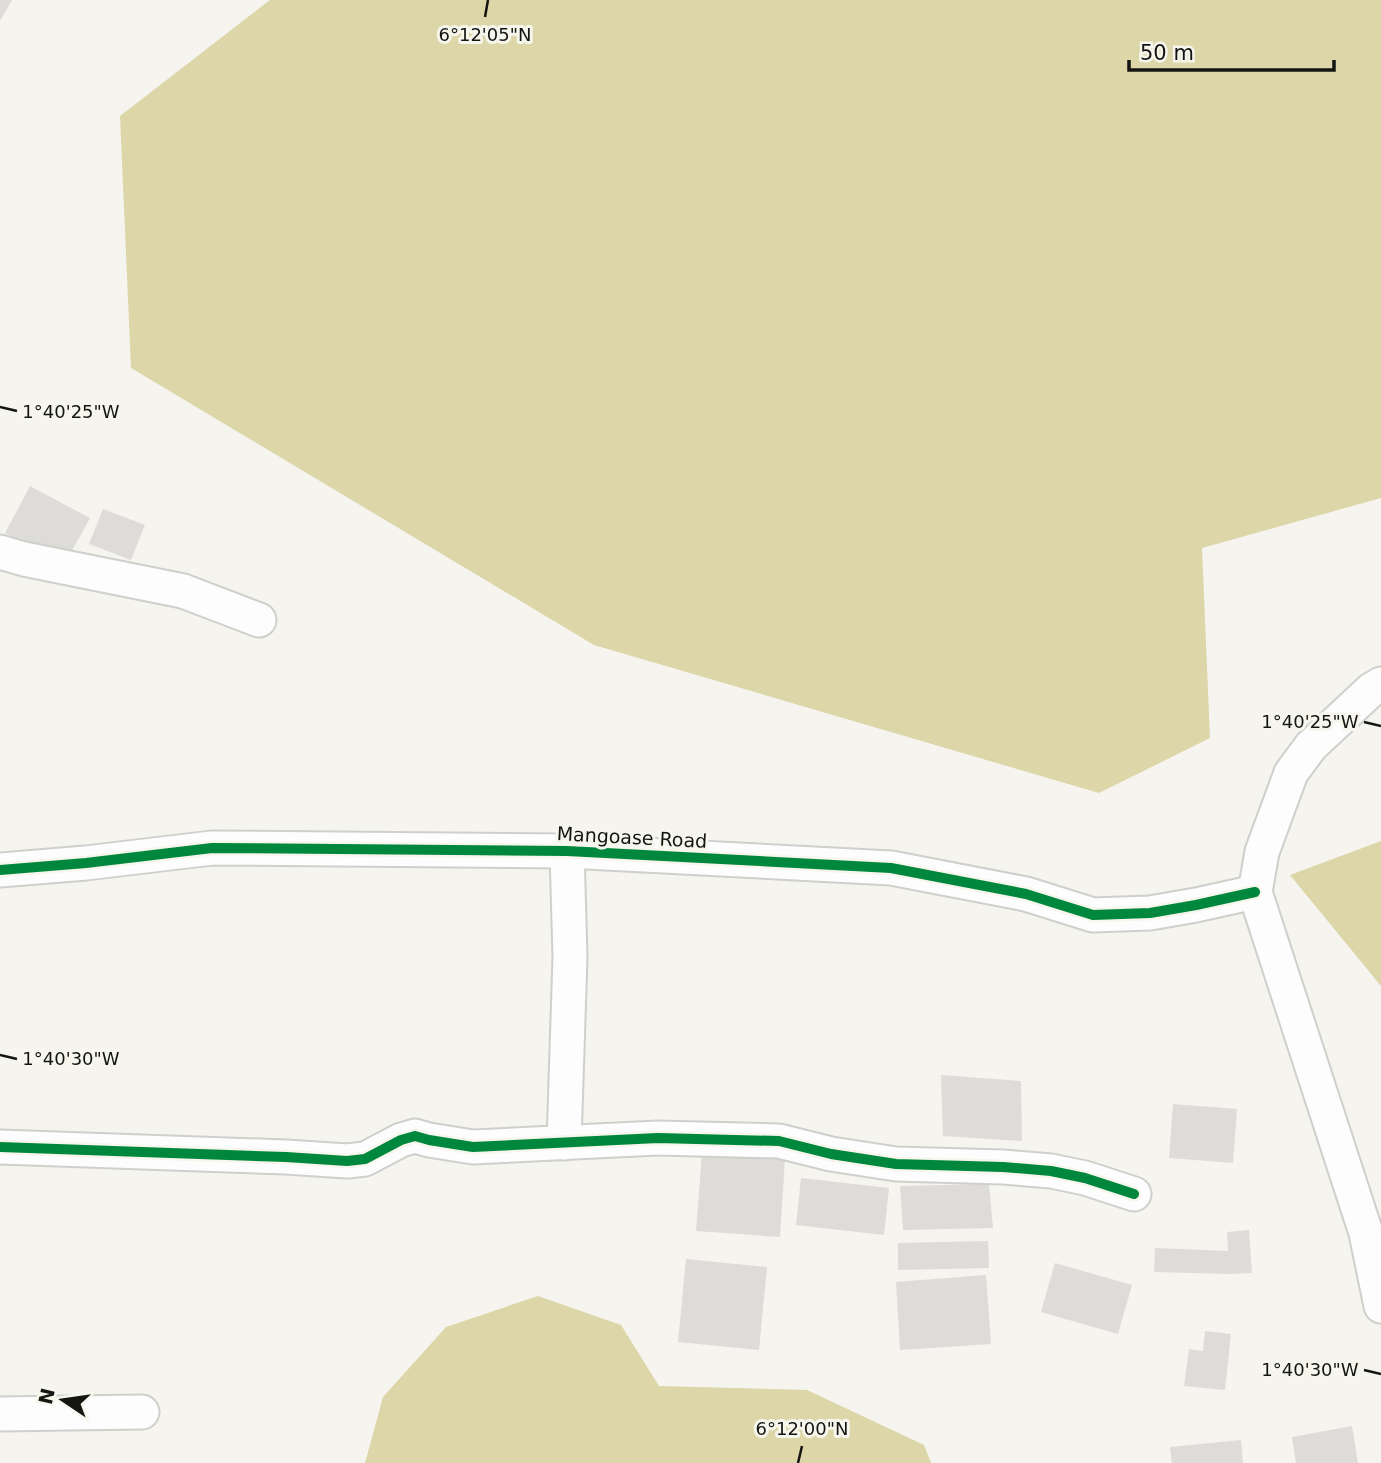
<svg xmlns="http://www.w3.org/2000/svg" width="1381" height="1463" font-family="'DejaVu Sans',sans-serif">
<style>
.forest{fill:#dcd6a9}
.building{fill:#dddcd8}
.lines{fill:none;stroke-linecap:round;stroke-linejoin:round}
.street-casing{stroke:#cfcfcb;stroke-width:37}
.street{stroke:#fefdfd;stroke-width:33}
.cycleway-casing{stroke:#f7f6ed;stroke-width:15}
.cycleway{stroke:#00873e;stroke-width:10}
.ticks{fill:none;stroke:#141411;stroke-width:2.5}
.labels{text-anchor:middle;stroke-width:6;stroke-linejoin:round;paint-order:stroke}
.street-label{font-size:19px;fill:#141411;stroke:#f7f6ed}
.ticks-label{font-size:18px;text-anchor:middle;fill:#141411;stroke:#f7f6ed;stroke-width:6;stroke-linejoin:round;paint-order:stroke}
</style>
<rect width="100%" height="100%" fill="#f5f4ef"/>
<g class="forest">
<polygon points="270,0 1381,0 1381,498 1202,548 1210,738 1099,793 594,645 131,368 120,116"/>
<polygon points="1381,841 1381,986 1290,875"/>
<polygon points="538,1296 621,1325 659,1386 807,1390 924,1445 931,1463 365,1463 383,1397 446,1327"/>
</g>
<g class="building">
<polygon points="0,0 12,0 0,21"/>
<polygon points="30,486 90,518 64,565 5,533"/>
<polygon points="103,509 145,525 131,560 89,544"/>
<polygon points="941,1075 1021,1081 1022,1141 943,1136"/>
<polygon points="1173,1104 1237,1109 1233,1163 1169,1158"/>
<polygon points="702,1153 785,1158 780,1237 696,1231"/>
<polygon points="801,1178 889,1188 884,1235 796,1225"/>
<polygon points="989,1184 993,1228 903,1230 900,1186"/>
<polygon points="1249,1230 1252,1273 1230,1274 1154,1272 1155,1248 1228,1251 1227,1232"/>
<polygon points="988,1241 989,1268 898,1270 898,1243"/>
<polygon points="686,1259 767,1267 759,1350 678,1342"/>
<polygon points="1055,1263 1132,1285 1118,1334 1041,1312"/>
<polygon points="986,1275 991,1344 900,1350 896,1282"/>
<polygon points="1205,1331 1231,1334 1225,1390 1184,1386 1189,1349 1203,1351"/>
<polygon points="1352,1426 1358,1463 1296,1463 1292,1437"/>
<polygon points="1241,1440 1243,1463 1172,1463 1170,1447"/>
</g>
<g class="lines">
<defs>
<g id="street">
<polyline points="0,552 24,559 183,591 259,620"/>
<polyline points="1381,684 1371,690 1311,746 1291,773 1262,852 1255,892 1366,1233 1381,1306"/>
<polyline points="0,870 86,863 212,848 567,851 891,868 1026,894 1093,915 1150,913 1196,905 1255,892"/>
<polyline points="564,1143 570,957 567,851"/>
<polyline points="0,1147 286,1157 347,1161 365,1159 401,1140 415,1136 429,1140 473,1147 658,1138 779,1141 831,1154 896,1164 1003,1167 1051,1171 1085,1178 1134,1194"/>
<polyline points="0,1414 142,1412"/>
</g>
</defs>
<use href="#street" class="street-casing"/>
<use href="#street" class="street"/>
<defs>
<g id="cycleway">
<polyline points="0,870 86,863 212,848 567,851 891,868 1026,894 1093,915 1150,913 1196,905 1255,892"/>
<polyline points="0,1147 286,1157 347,1161 365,1159 401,1140 415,1136 429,1140 473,1147 658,1138 779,1141 831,1154 896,1164 1003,1167 1051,1171 1085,1178 1134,1194"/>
</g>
</defs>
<use href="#cycleway" class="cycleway-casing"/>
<use href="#cycleway" class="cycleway"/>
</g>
<path class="ticks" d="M485 17 488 0M0 407 17 411M1364 722 1381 726M0 1055 17 1059M1364 1370 1381 1374M798 1463 802 1446"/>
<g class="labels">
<g class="street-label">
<text transform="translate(632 837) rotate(3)" y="7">Mangoase Road</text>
</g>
</g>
<g class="ticks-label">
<text x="485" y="41">6°12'05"N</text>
<text x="71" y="418">1°40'25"W</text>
<text x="1310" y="728">1°40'25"W</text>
<text x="71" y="1065">1°40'30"W</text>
<text x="1310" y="1376">1°40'30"W</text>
<text x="802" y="1435">6°12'00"N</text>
</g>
<g transform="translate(63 1400) rotate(283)" stroke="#f7f6ed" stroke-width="5" paint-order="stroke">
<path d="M0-5L12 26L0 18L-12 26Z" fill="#141411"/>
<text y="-10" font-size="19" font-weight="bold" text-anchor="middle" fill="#141411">N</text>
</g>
<path d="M1129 60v10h205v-10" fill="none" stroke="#141411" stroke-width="3.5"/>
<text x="1140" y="60" font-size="21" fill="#141411" stroke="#f7f6ed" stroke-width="5" paint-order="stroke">50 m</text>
</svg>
